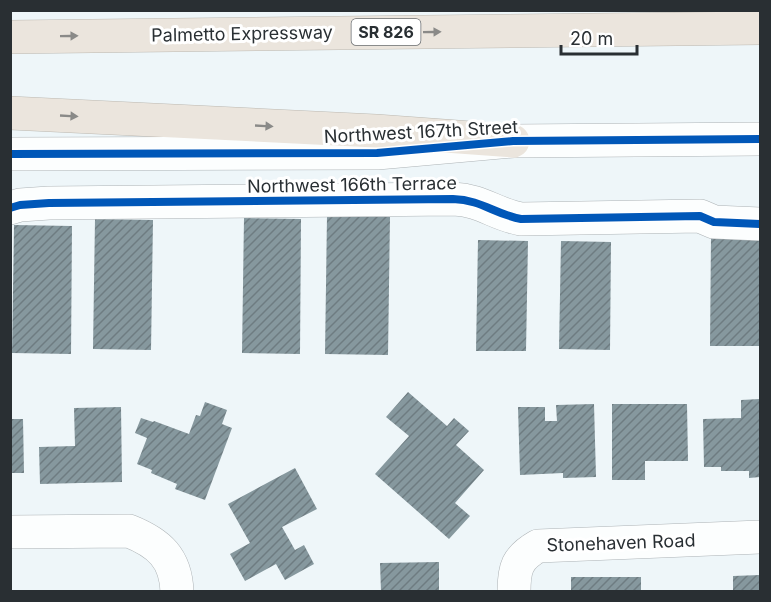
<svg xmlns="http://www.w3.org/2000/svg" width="771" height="602" font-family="Inter,sans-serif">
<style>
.building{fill:url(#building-hatch)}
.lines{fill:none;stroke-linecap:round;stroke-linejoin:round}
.minor-casing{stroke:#adb3b6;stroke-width:34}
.highway-casing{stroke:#bcb9b2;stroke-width:34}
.minor{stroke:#fcfefe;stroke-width:33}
.highway{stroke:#ebe5dd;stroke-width:33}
.cycleway-casing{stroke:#fff;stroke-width:11}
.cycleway{stroke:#0057b8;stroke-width:8}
.oneway{fill:#8a8a88}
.labels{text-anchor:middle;stroke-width:6;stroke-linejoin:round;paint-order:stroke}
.shield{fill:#fff;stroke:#696d70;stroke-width:1.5}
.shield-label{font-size:16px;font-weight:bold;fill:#292f33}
.street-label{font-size:18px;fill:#292f33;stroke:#fff}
</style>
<defs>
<pattern id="building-hatch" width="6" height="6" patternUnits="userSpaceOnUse" patternTransform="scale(1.5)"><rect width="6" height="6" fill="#86989e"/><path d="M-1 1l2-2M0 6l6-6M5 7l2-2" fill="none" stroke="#6e7c81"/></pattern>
</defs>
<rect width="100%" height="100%" fill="#eef6f9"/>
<g class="building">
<polygon points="327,216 390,217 388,355 325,354"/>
<polygon points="244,218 301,219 300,354 242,353"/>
<polygon points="95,219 153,220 151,350 93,349"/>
<polygon points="14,225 72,226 71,354 12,353"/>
<polygon points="711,237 760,238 760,346 710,346"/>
<polygon points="478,240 528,241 526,351 476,351"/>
<polygon points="561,241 611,242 610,350 559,349"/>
<polygon points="408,392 447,426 454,418 469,431 456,445 484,470 455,503 470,516 449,539 375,474 409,436 386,417"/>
<polygon points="760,399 760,477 749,478 749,471 721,471 721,467 704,467 703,419 741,418 741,400"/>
<polygon points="205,402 227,410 222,424 232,428 205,500 175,489 177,484 151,473 152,470 137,464 147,438 135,433 141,418 153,422 154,421 189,434 196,415 200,416"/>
<polygon points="594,404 596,477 563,478 563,473 520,475 518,407 545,407 545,421 557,421 556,405"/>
<polygon points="612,404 687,404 688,461 645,461 645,480 612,480"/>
<polygon points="121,407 122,482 40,484 39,447 75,446 74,408"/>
<polygon points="10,419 23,419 24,473 10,473"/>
<polygon points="295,468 317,509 282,527 295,550 304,545 314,564 285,580 276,564 245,581 230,554 250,543 228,504"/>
<polygon points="439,562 439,592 381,592 380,563"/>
<polygon points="760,575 760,592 733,592 733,576"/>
<rect x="571" y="577" width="70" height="15"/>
</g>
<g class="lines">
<defs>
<g id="minor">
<polyline points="10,154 377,153 513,141 760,139"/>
<path d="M10 208 20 205 49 203 453 199C482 200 494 214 521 219L700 216 714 222 760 224"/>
<path d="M10 532 129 531C159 543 176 558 177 592"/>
<path d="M514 592C514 568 517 558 538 546L760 537"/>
</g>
<g id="highway">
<polyline points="10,37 760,28"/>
<polyline points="10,113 376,131 513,141"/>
</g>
</defs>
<use href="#minor" class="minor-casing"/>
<use href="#highway" class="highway-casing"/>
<use href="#minor" class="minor"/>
<use href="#highway" class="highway"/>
<defs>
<g id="cycleway">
<polyline points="10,154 377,153 513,141 760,139"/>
<path d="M10 208 20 205 49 203 453 199C482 200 494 214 521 219L700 216 714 222 760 224"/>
</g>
</defs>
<use href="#cycleway" class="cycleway-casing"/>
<use href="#cycleway" class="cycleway"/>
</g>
<defs><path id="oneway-solid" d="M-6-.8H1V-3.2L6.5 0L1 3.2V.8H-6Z" transform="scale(1.5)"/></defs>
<g class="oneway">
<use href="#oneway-solid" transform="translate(432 32) rotate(-1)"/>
<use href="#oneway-solid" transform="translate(69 36) rotate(-1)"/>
<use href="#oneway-solid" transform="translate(69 116) rotate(3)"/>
<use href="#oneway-solid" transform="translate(264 126) rotate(3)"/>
</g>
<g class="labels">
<rect class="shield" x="351.5" y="19" width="69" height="26" rx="4.5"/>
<g class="shield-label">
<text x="386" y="38">SR 826</text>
</g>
<g class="street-label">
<text transform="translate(242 34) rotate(-1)" y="6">Palmetto Expressway</text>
<text transform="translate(421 132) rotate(-3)" y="6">Northwest 167th Street</text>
<text transform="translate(352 185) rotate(-1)" y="6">Northwest 166th Terrace</text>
<text transform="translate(621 543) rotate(-2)" y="6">Stonehaven Road</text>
</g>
</g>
<rect width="771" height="602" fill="none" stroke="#292f33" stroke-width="24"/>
<path d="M561 45v9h76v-9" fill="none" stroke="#292f33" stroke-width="3"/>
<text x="570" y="45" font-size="18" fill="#292f33" stroke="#ffffff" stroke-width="4.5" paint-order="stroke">20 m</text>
</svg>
